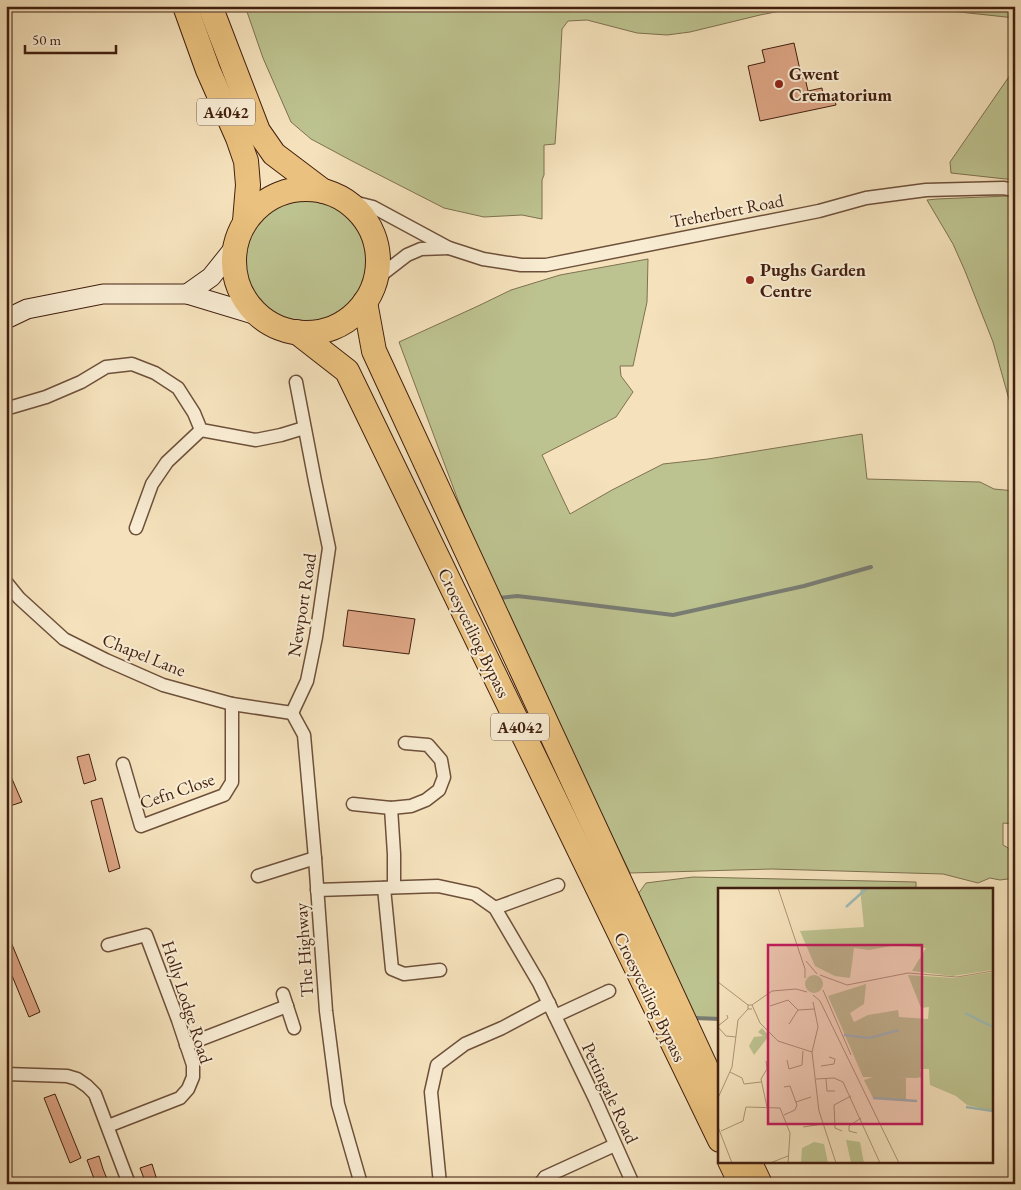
<svg xmlns="http://www.w3.org/2000/svg" width="1021" height="1190" font-family="'EB Garamond',serif">
<style>
.green{fill:#bdc390;stroke:#7f7150}
.lines{fill:none;stroke-linecap:round;stroke-linejoin:round}
.stream{stroke:#797d74;stroke-width:4}
.building{fill:#dda585;stroke:#411f0f}
.street-casing{stroke:#6e503a;stroke-width:15}
.secondary-casing{stroke:#411f0f;stroke-width:21}
.highway-casing{stroke:#411f0f;stroke-width:26}
.street{stroke:#f8ecd3;stroke-width:12}
.secondary{stroke:#f8ecd3;stroke-width:19}
.highway{stroke:#eac17e;stroke-width:24}
.poi-dot{fill:#8f2418;stroke:#f8ecd3;stroke-width:2}
.labels{text-anchor:middle;stroke-width:4;stroke-linejoin:round;paint-order:stroke}
.shield{fill:#f8ecd3;stroke:#785c4a;stroke-width:1}
.shield-label{font-size:16px;font-weight:bold;fill:#411f0f}
.poi-label{font-size:18px;font-weight:bold;fill:#411f0f;stroke:#f8ecd3;text-anchor:start}
.street-label{font-size:18px;fill:#411f0f;stroke:#f8ecd3}
.inset-river{fill:none;stroke:#9ebcb8;stroke-width:2.5}
.inset-road{fill:none;stroke:#ad9477;stroke-width:1}
.view{fill:#c2185b;fill-opacity:0.15;stroke:#c2185b;stroke-width:2.5}
.inset-edge{fill:none;stroke:#411f0f;stroke-width:2.5}
</style>
<rect width="100%" height="100%" fill="#f5e2bc"/>
<filter id="stains"><feTurbulence type="fractalNoise" baseFrequency=".004" numOctaves="4"/><feColorMatrix values="0 0 0 0 .2 0 0 0 0 .09 0 0 0 0 .02 0 0 0 .5 -.17"/></filter>
<radialGradient id="worn" r=".72"><stop offset=".6" stop-color="#630" stop-opacity="0"/><stop offset="1" stop-color="#630" stop-opacity=".3"/></radialGradient>
<g class="green">
<polygon points="245,6 806,6 760,15 690,32 667,35 637,33 587,20 568,21 562,29 559,86 555,144 544,145 544,175 542,180 542,219 522,215 484,217 444,208 352,161 311,139 291,122 263,58"/>
<polygon points="904,6 1015,6 1015,18"/>
<polygon points="1015,68 1015,180 951,173 950,162"/>
<polygon points="1007,196 1015,197 1015,421 993,342 965,271 953,244 927,200 937,199"/>
<circle cx="306" cy="261" r="61"/>
<polygon points="648,259 647,302 633,366 620,366 621,376 633,392 616,417 542,455 570,514 612,490 663,464 708,459 862,434 867,479 980,482 994,489 1015,491 1015,824 1003,823 1003,845 1015,852 1015,878 1000,880 990,878 978,883 943,874 772,869 630,873 538,681 465,519 399,342 478,306 511,290 560,275"/>
<polygon points="693,877 916,882 916,889 720,889 720,1019 695,1018 638,894 646,883"/>
</g>
<g class="lines">
<g class="stream">
<polyline points="499,598 517,596 543,599 673,615 804,586 871,567"/>
<polyline points="695,1018 720,1019"/>
</g>
</g>
<g class="building">
<polygon points="794,43 802,79 805,78 808,91 822,88 823,95 833,93 836,105 760,121 748,66 765,62 762,50"/>
<polygon points="348,610 415,619 409,654 343,646"/>
<polygon points="89,754 96,780 84,784 77,757"/>
<polygon points="6,765 22,802 10,806 6,796"/>
<polygon points="102,798 120,868 109,872 91,801"/>
<polygon points="6,930 40,1012 29,1017 6,961"/>
<polygon points="55,1094 81,1158 70,1163 44,1098"/>
<polygon points="99,1156 103,1169 109,1184 96,1184 87,1160"/>
<polygon points="152,1164 156,1177 159,1184 146,1184 140,1168"/>
</g>
<g class="lines">
<defs>
<g id="street">
<polyline points="345,200 373,207 449,248 483,259 521,265 546,265 819,211 866,198 926,190 1003,188 1015,190"/>
<polyline points="376,279 407,255 421,249 449,248"/>
<polyline points="12,407 46,397 81,382 106,367 132,364 155,373 178,388 194,413 201,430 256,440 281,435 304,428"/>
<polyline points="136,528 152,484 167,462 201,430"/>
<polyline points="6,582 19,598 64,639 106,660 163,685 232,704 292,713"/>
<polyline points="292,713 304,735 315,858 326,1011 338,1104 361,1184"/>
<polyline points="292,713 307,681 316,637 329,548 315,481 296,382"/>
<polyline points="123,764 141,826 224,795 232,782 232,704"/>
<polyline points="353,804 391,808 411,806 426,800 439,790 444,777 441,760 428,745 405,743"/>
<polyline points="391,808 394,854 394,887"/>
<polyline points="258,876 315,858"/>
<polyline points="384,888 392,969 404,974 440,970"/>
<polyline points="317,890 438,886 475,894 495,908 539,983 595,1099 633,1184"/>
<polyline points="495,908 558,885"/>
<polyline points="283,994 294,1028"/>
<polyline points="555,1016 609,991"/>
<polyline points="186,1045 287,1006"/>
<polyline points="6,1074 67,1076 77,1079 87,1086 95,1094 129,1184"/>
<polyline points="108,1126 180,1098 188,1089 193,1077 193,1065 178,1020 146,935 108,945"/>
<polyline points="440,1184 431,1092 437,1065 465,1044 502,1028 549,1003"/>
<polyline points="540,1184 545,1177 615,1145"/>
</g>
<g id="secondary">
<polyline points="187,294 211,277 235,247"/>
<polyline points="6,319 27,309 103,294 187,294 260,316"/>
</g>
<g id="highway">
<polyline points="185,6 208,70 238,138 246,161 248,185 245,221"/>
<polyline points="210,6 258,131 274,154 323,191"/>
<circle cx="306" cy="261" r="72"/>
<polyline points="365,302 374,351 720,1098"/>
<polyline points="297,332 347,371 720,1140"/>
<polyline points="730,1161 741,1184"/>
<polyline points="749,1161 760,1184"/>
</g>
</defs>
<use href="#street" class="street-casing"/>
<use href="#secondary" class="secondary-casing"/>
<use href="#highway" class="highway-casing"/>
<use href="#street" class="street"/>
<use href="#secondary" class="secondary"/>
<use href="#highway" class="highway"/>
</g>
<g class="poi-dot">
<circle cx="779" cy="84" r="5"/>
<circle cx="750" cy="280" r="5"/>
</g>
<g class="labels">
<g class="shield">
<rect x="197" y="98.5" width="58" height="27" rx="4"/>
<rect x="491" y="713.5" width="58" height="27" rx="4"/>
</g>
<g class="shield-label">
<text x="226" y="118">A4042</text>
<text x="520" y="733">A4042</text>
</g>
<g class="poi-label">
<text x="789" y="80">Gwent<tspan x="789" dy="21">Crematorium</tspan></text>
<text x="760" y="276">Pughs Garden<tspan x="760" dy="21">Centre</tspan></text>
</g>
<g class="street-label">
<text transform="translate(727 211) rotate(-11)" y="6">Treherbert Road</text>
<text transform="translate(302 605) rotate(-81)" y="6">Newport Road</text>
<text transform="translate(474 633) rotate(64)" y="6">Croesyceiliog Bypass</text>
<text transform="translate(144 655) rotate(22)" y="6">Chapel Lane</text>
<text transform="translate(177 791) rotate(-19)" y="6">Cefn Close</text>
<text transform="translate(304 950) rotate(-94)" y="6">The Highway</text>
<text transform="translate(650 997) rotate(64)" y="6">Croesyceiliog Bypass</text>
<text transform="translate(187 1002) rotate(72)" y="6">Holly Lodge Road</text>
<text transform="translate(610 1093) rotate(65)" y="6">Pettingale Road</text>
</g>
</g>
<g transform="translate(718 888)">
<rect width="275" height="275" fill="#f5e2bc"/>
<path d="M142 0H275V82L235 88 194 83 208 60 179 57 151 62 136 60 132 90 117 88 97 78 82 43 146 39ZM275 84V223L249 217 238 208 212 197 211 181H202L204 189 198 190 145 189 110 108 148 96 146 116 132 125 136 134 150 127 180 122 181 129 210 131 211 119 203 120 190 87 237 90ZM87 96a9 9 0 1 1 18 0a9 9 0 1 1-18 0ZM44 140 51 148 36 167 31 158 36 149 45 148 40 144ZM155 189 188 190V212L155 210 146 192ZM128 252 142 254 146 275H133ZM96 254 106 256 110 275H83L84 260Z" fill="#bdc390"/>
<path class="inset-river" d="M128 19 149 0M247 125 275 139M126 147 152 150 181 142M155 210 199 213M248 219 275 223"/>
<path class="inset-road" d="M60 0 87 81V90M88 73 99 86M102 87 129 97 190 85 239 89 275 83M0 94 30 117M105 102 133 167M95 107 102 113 181 275M34 117 54 103 78 101 89 104M52 118 70 112 80 122 96 121M34 121H30V117H34L42 135 60 153 94 164M71 136 80 122M0 138 10 130 9 127M0 139 8 148 18 149M94 164 101 223 118 275M94 164 100 139 95 114M69 172 71 181 84 177 85 163M48 173 49 181 43 191 49 219M103 178 116 176 117 171 111 169M12 184 24 190 26 196 43 194M98 191 116 190 125 194 162 275M108 191 109 203H117M0 210 14 179 20 132 30 121M78 214 93 209M66 227 77 222 79 217 72 198 66 199M0 239 14 275M85 239 105 236M3 243 25 233 28 219 62 220 72 245 70 275M124 243 117 240 116 217 133 208M139 245 131 243V238L143 230M52 275 70 268"/>
<path class="view" d="M50 57H204V236H50Z"/>
<rect width="275" height="275" class="inset-edge"/>
</g>
<rect width="1021" height="1190" fill="none" stroke="#f5e2bc" stroke-width="25"/>
<rect x="8" y="8" width="1006" height="1175" fill="none" stroke="#411f0f" stroke-width="2.5"/>
<rect x="12" y="12" width="996" height="1165" fill="none" stroke="#411f0f"/>
<path d="M25 45v8h91v-8" fill="none" stroke="#411f0f" stroke-width="2.5"/>
<text x="32" y="45" font-size="15" fill="#411f0f" stroke="#f8ecd3" stroke-width="4" paint-order="stroke">50 m</text>
<rect width="100%" height="100%" filter="url(#stains)"/>
<rect width="100%" height="100%" fill="url(#worn)"/>
</svg>
